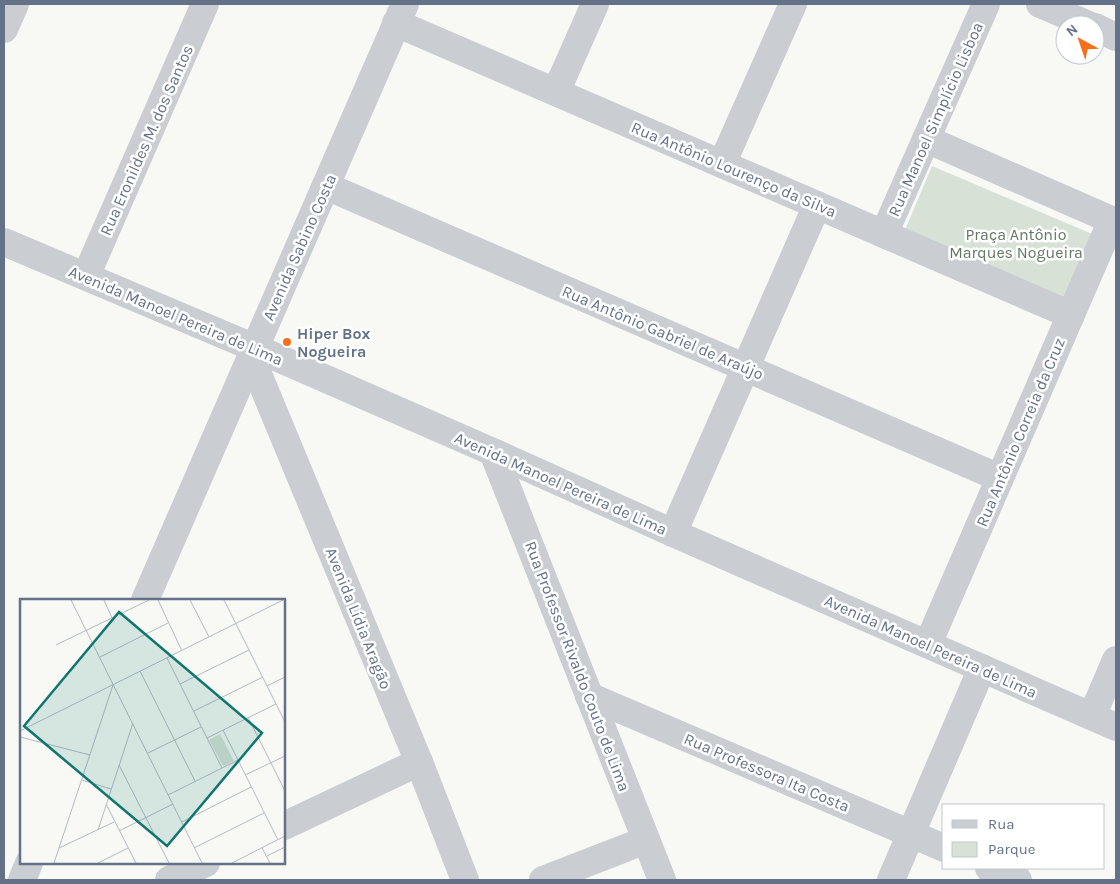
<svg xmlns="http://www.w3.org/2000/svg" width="1120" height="884" font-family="Karla,sans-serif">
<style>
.green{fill:#d8e1d6}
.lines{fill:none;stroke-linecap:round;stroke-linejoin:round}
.minor{stroke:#cacdd1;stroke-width:28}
.poi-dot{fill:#f57018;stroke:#fff;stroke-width:2}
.labels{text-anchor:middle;stroke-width:5;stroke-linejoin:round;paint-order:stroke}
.street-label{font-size:16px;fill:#647289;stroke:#fff}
.park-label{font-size:16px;fill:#617a60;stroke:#fff}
.poi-label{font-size:16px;font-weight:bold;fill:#647289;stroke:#fff;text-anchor:start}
.inset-road{fill:none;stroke:#b4bac4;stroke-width:1}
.view{fill:#0f766e;fill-opacity:0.15;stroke:#0f766e;stroke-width:2.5}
.inset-edge{fill:none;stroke:#647289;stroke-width:2.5}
</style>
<rect width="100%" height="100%" fill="#f8f8f5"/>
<polygon class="green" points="932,166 1097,236 1067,307 902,237"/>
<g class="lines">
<g class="minor">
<polyline points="1040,4 1089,25"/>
<polyline points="396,23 1071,315"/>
<polyline points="1095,27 1116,37"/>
<polyline points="4,29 15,4"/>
<polyline points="556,92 595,4"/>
<polyline points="926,139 1116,222"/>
<polyline points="722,164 793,4"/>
<polyline points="326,186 1000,478"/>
<polyline points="884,234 986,4"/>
<polyline points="4,242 255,348 493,452 673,533 1116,727"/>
<polyline points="86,276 205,4"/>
<polyline points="251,357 419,762 465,880"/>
<polyline points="493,452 662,880"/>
<polyline points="673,533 817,205"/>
<polyline points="145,600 405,4"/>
<polyline points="928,644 1112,220"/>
<polyline points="589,696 944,848"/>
<polyline points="1092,716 1116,660"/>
<polyline points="284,826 419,762"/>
<polyline points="989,868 1018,880"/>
<polyline points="22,880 29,863"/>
<polyline points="169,880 206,863"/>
<polyline points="543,880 646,840"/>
<polyline points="891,880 982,668"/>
</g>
</g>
<circle class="poi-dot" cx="287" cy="342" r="5"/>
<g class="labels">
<g class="street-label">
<text transform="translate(935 119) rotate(-66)" y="6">Rua Manoel Simplício Lisboa</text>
<text transform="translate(146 140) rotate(-66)" y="6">Rua Eronildes M. dos Santos</text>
<text transform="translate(734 169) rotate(23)" y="6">Rua Antônio Lourenço da Silva</text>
<text transform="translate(299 247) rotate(-66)" y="6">Avenida Sabino Costa</text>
<text transform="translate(176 315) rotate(23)" y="6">Avenida Manoel Pereira de Lima</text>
<text transform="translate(663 332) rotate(23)" y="6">Rua Antônio Gabriel de Araújo</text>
<text transform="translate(1020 432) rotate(-67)" y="6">Rua Antônio Correia da Cruz</text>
<text transform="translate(561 483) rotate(24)" y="6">Avenida Manoel Pereira de Lima</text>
<text transform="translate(359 618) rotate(68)" y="6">Avenida Lídia Aragão</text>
<text transform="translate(931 646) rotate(24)" y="6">Avenida Manoel Pereira de Lima</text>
<text transform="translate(578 666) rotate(69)" y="6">Rua Professor Rivaldo Couto de Lima</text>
<text transform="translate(767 772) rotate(23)" y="6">Rua Professora Ita Costa</text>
</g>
<g class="park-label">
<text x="1016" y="240">Praça Antônio<tspan x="1016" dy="18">Marques Nogueira</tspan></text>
</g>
<g class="poi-label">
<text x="297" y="339">Hiper Box<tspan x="297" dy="18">Nogueira</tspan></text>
</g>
</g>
<g transform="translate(20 599)">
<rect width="265" height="265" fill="#f8f8f5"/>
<path d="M200 135 214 162 203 167 189 141Z" fill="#d8e1d6"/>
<path class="inset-road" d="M51 1 182 264M84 1 92 19M138 1 162 52M170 1 189 38M204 1 265 123M36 46 129 1M80 58 148 24M147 59 202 169M120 72 175 182M160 85 229 51M247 87 265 78M174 112 243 78M228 118 265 192M203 131 258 241M0 132 263 1M0 138 70 156M187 139 256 105M128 154 181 128M99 166 149 264M225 176 265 157M62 181 91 190M148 196 218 161M86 205 116 264M162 223 231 188M78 231 113 124M99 232 153 205M39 249 94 223M174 249 244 214M242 249 250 264M247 257 265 248M34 264 93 86M78 264 108 249M212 264 265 237"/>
<path class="view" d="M99 13 242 134 147 247 4 127Z"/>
<rect width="265" height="265" class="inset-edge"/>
</g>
<rect width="1120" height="884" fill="none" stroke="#647289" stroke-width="10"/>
<rect x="942" y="804" width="162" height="65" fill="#ffffff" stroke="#c1c7d0"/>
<rect x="952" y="820" width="25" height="8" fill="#cacdd1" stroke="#c1c7d0"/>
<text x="988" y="829" font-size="15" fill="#647289">Rua</text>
<rect x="952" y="842" width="25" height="15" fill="#d8e1d6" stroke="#c1c7d0"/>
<text x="988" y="854" font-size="15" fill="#647289">Parque</text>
<g transform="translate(1080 40) rotate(320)"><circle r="24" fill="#ffffff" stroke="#c1c7d0"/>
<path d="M0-4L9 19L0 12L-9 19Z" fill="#f57018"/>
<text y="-8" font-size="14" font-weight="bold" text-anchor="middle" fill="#647289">N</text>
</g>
</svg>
